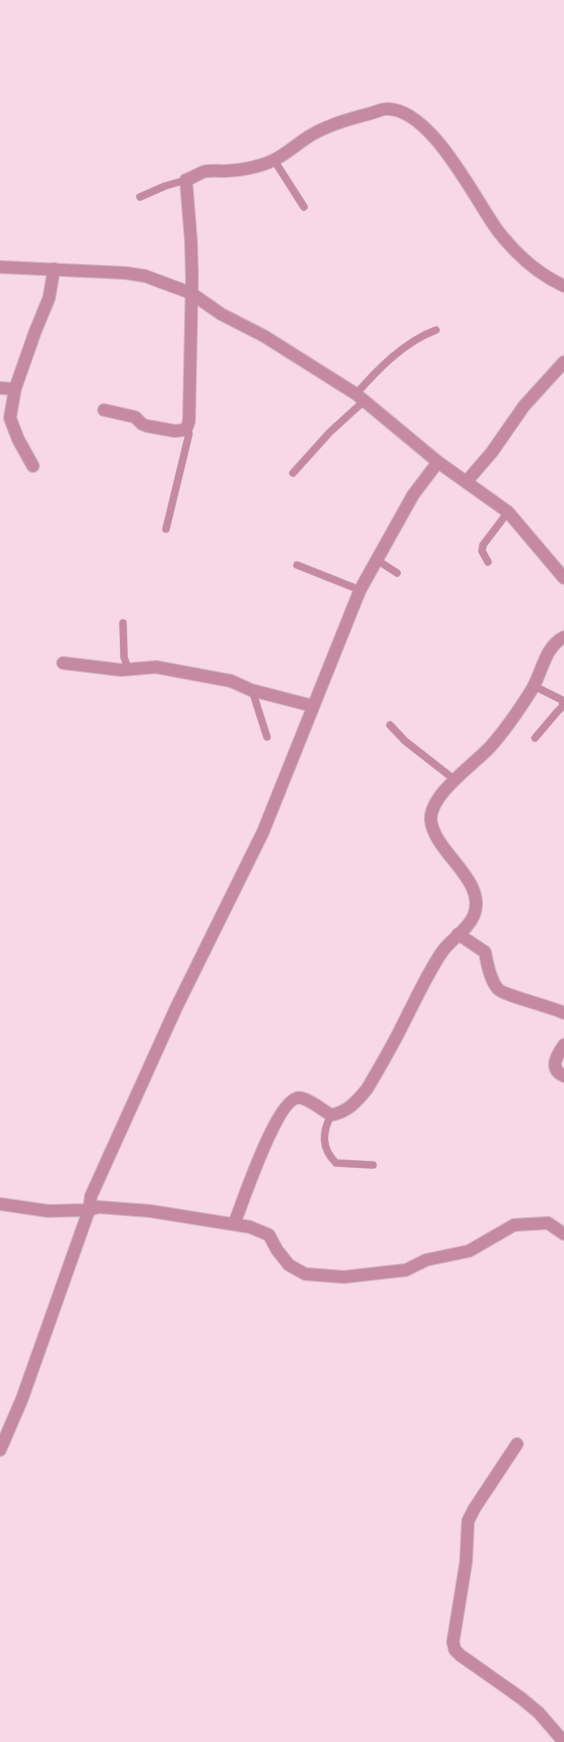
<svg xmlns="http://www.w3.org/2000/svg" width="564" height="1742" font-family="Literata,serif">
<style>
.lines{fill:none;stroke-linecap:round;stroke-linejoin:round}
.service-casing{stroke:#d3b7c2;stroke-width:8}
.minor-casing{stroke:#d3b7c2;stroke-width:14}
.service{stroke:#c589a1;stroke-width:7}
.minor{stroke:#c589a1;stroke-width:12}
</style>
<rect width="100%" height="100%" fill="#f8d8e4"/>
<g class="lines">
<defs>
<g id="service">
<polyline points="274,160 304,207"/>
<polyline points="140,197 165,186 186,180"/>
<path d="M356 394C378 369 404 342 436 330"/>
<polyline points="293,473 330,432 364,401"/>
<polyline points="166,529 189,434 187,427"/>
<polyline points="377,560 397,573"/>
<polyline points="488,562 482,551 483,545 508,512"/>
<polyline points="297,565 360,590"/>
<polyline points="123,623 124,657 128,669"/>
<polyline points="534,686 562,700 563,706 557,712 535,738"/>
<polyline points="252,690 267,737"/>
<polyline points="390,725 405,741 455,780"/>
<path d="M331 1115C322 1133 321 1148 336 1163L373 1165"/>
</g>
<g id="minor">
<polyline points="0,267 126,273 145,276 191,293 221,314 264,336 356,394 438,462 508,512 564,578"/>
<polyline points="0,388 15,389"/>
<path d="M104 410 135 417 142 424 147 426 175 431 184 430 187 427 189 421 192 278 191 241 186 180C192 178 198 174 203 172 210 170 219 171 226 171 241 170 260 167 274 160 286 154 297 144 308 137 327 125 347 120 368 114 374 113 381 109 386 109 431 107 475 200 498 231 515 253 538 274 564 286"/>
<polyline points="33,466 18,439 10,418 15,389 35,332 49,298 54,269"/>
<polyline points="467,481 492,452 524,406 564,362"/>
<polyline points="63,663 121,670 156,667 231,681 251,690 313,706"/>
<path d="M458 934 485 952C487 963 490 980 498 989 503 995 552 1007 564 1013"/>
<path d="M564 1045C557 1055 548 1069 564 1076"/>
<polyline points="0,1204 48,1211 89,1210 98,1207 150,1211 250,1227 269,1235 277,1250 289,1265 305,1274 344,1277 406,1270 426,1260 469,1251 514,1225 548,1223 564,1234"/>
<path d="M234 1224C242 1205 278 1093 301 1098 309 1099 324 1111 331 1115 348 1112 357 1101 367 1089 380 1067 393 1045 404 1022 416 999 427 974 442 952 451 939 468 930 474 915 487 880 435 853 431 821 428 795 475 764 491 746 506 729 519 710 531 691 542 674 544 647 564 637"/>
<polyline points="517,1444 474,1509 468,1521 466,1562 453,1642 455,1650 460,1655 521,1698 539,1713 564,1742"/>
<polyline points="0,1450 22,1399 89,1210 91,1196 176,1008 263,832 360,590 413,495 438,462"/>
</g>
</defs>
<use href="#service" class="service-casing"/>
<use href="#minor" class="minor-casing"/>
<use href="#service" class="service"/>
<use href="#minor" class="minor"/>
</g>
</svg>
